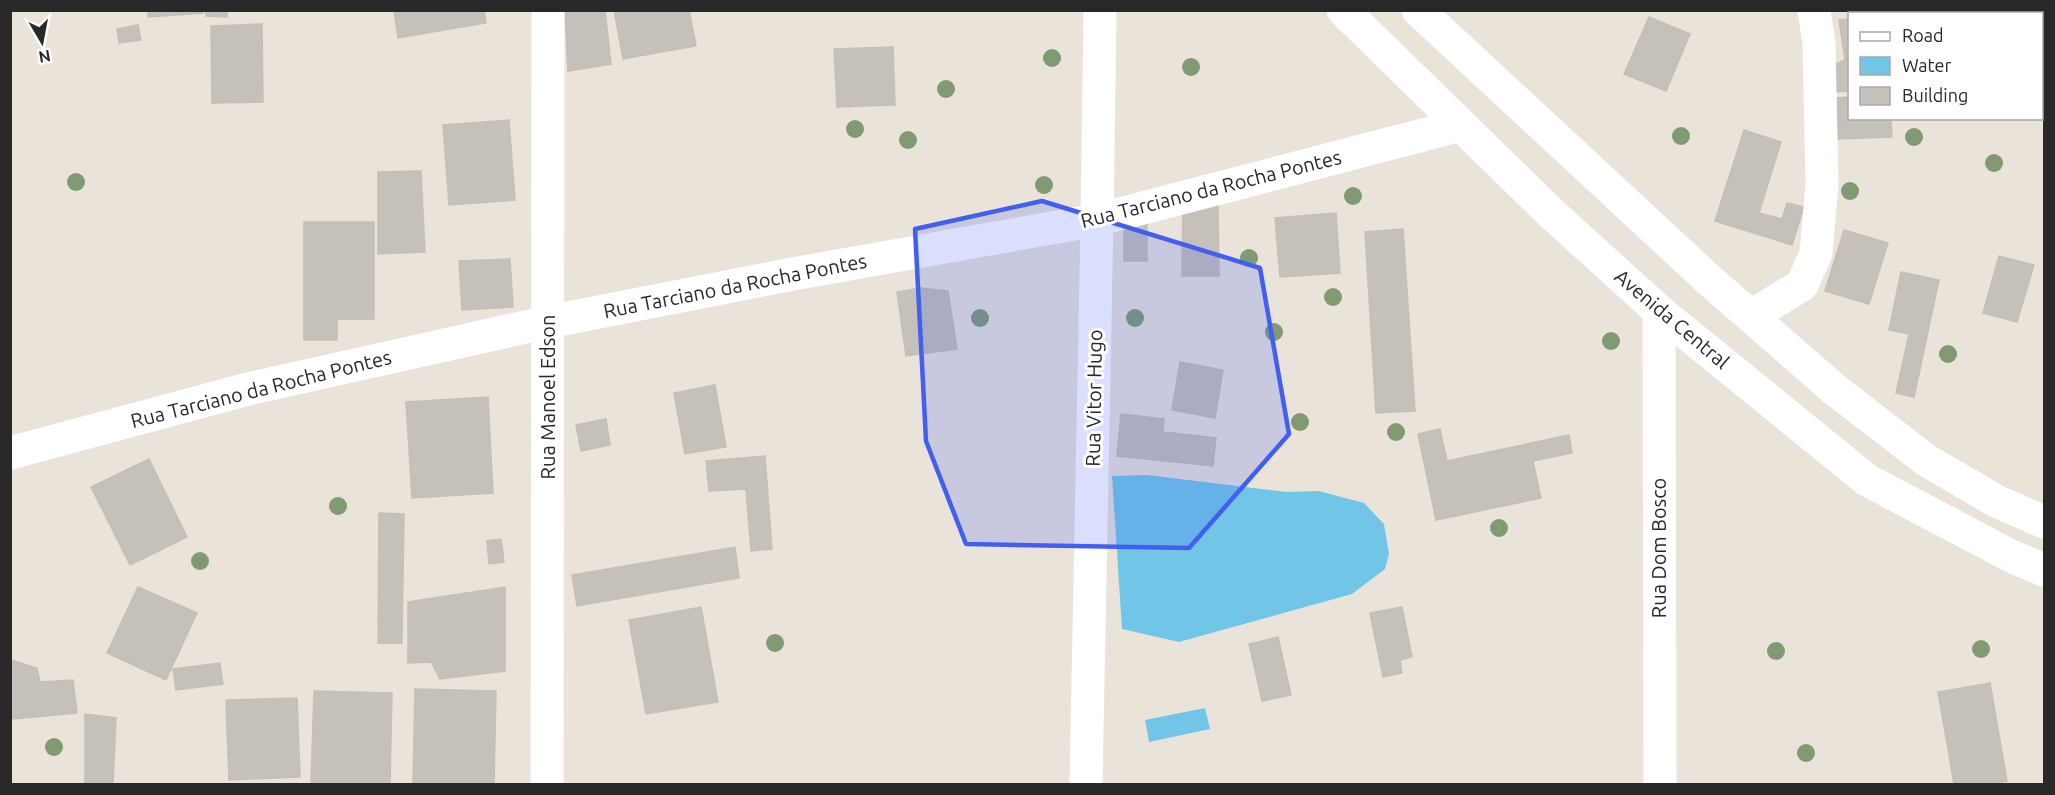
<svg xmlns="http://www.w3.org/2000/svg" width="2055" height="795" font-family="Ubuntu,sans-serif">
<style>
.water{fill:#71c6e8}
.building{fill:#c5c0ba;stroke:#c5bfb4;stroke-width:1.5}
.lines{fill:none;stroke-linecap:round;stroke-linejoin:round}
.street{stroke:#fff;stroke-width:33}
.secondary{stroke:#fff;stroke-width:33}
.tree{fill:#809b72}
.marked{fill:#415ff0;fill-opacity:0.2;stroke:#415ff0;stroke-width:4.5;stroke-linejoin:round}
.labels{text-anchor:middle;stroke-width:6;stroke-linejoin:round;paint-order:stroke}
.street-label{font-size:20px;fill:#282828;stroke:#fff}
</style>
<rect width="100%" height="100%" fill="#eae3da"/>
<g class="water">
<polygon points="1147,475 1287,492 1319,491 1364,503 1384,524 1389,554 1385,569 1352,594 1179,642 1122,629 1112,476"/>
<polygon points="1205,708 1210,729 1149,742 1145,720"/>
</g>
<g class="building">
<polygon points="148,10 202,10 203,13 148,17"/>
<polygon points="206,10 227,10 227,17 206,16"/>
<polygon points="394,10 484,10 486,23 398,38"/>
<polygon points="565,10 605,10 611,64 568,71"/>
<polygon points="614,10 689,10 696,46 623,59"/>
<polygon points="1649,17 1690,34 1666,91 1624,74"/>
<polygon points="1850,19 1850,91 1835,92 1835,64 1845,60 1839,20"/>
<polygon points="262,24 263,102 212,103 211,26"/>
<polygon points="138,25 141,40 119,43 117,29"/>
<polygon points="893,47 895,105 837,107 834,49"/>
<rect x="2042" y="48" width="2" height="64"/>
<polygon points="1850,97 1850,118 1891,118 1892,137 1838,139 1835,98"/>
<polygon points="509,120 515,200 449,205 443,125"/>
<polygon points="1744,130 1781,142 1759,213 1782,219 1787,203 1804,207 1792,245 1715,221"/>
<polygon points="421,171 425,252 378,254 378,172"/>
<polygon points="1183,201 1218,201 1219,276 1182,276"/>
<polygon points="1336,213 1340,273 1280,277 1275,218"/>
<rect x="1124" y="217" width="23" height="44"/>
<polygon points="304,222 374,222 374,319 337,319 337,340 304,340"/>
<polygon points="1403,229 1415,411 1376,413 1365,232"/>
<polygon points="1844,230 1888,243 1869,304 1825,291"/>
<polygon points="1999,256 2034,265 2017,322 1983,313"/>
<polygon points="510,259 513,307 462,310 459,261"/>
<polygon points="1901,272 1939,280 1914,397 1896,393 1909,334 1889,330"/>
<polygon points="921,288 948,291 957,349 906,356 897,292"/>
<polygon points="1180,362 1223,370 1215,418 1172,410"/>
<polygon points="715,385 726,447 685,454 674,393"/>
<polygon points="488,397 493,493 412,498 406,402"/>
<polygon points="1121,414 1164,419 1163,432 1216,438 1213,466 1117,456"/>
<polygon points="606,419 610,445 581,451 576,425"/>
<polygon points="1440,429 1447,461 1569,435 1572,453 1533,461 1541,498 1436,520 1418,434"/>
<polygon points="765,456 772,549 751,551 746,489 709,491 706,461"/>
<polygon points="149,459 187,537 130,565 91,487"/>
<polygon points="379,513 404,514 402,643 378,643"/>
<polygon points="501,539 504,562 489,564 487,541"/>
<polygon points="735,547 739,578 577,606 572,575"/>
<polygon points="138,587 197,613 166,680 107,653"/>
<polygon points="505,587 505,671 440,679 431,662 408,663 408,602"/>
<polygon points="701,607 718,702 646,714 629,620"/>
<polygon points="1402,607 1412,657 1400,660 1402,673 1383,677 1370,613"/>
<polygon points="1278,637 1291,695 1262,701 1249,644"/>
<polygon points="11,660 37,668 40,682 73,680 77,713 13,719 10,701"/>
<polygon points="220,663 223,684 176,690 173,669"/>
<polygon points="1990,683 2007,781 1987,784 1954,784 1938,692"/>
<polygon points="415,689 496,691 494,784 413,784"/>
<polygon points="314,691 392,693 390,784 311,784"/>
<polygon points="297,698 300,777 229,780 226,700"/>
<polygon points="85,714 116,718 113,784 85,784"/>
</g>
<g class="lines">
<g class="street">
<polyline points="1659,311 1660,784"/>
<polyline points="1751,316 1802,285 1816,253 1822,184 1819,44 1814,10"/>
<polyline points="10,453 248,389 548,322 798,273 1097,220 1461,125"/>
<polyline points="547,784 548,10"/>
<polyline points="1086,784 1097,220 1100,10"/>
</g>
<g class="secondary">
<polyline points="1343,10 1551,213 1659,311 1867,480 2011,556 2044,570"/>
<polyline points="1418,10 1708,279 1834,389 1926,460 1996,501 2044,522"/>
</g>
</g>
<g class="tree">
<circle cx="1052" cy="58" r="9"/>
<circle cx="1191" cy="67" r="9"/>
<circle cx="946" cy="89" r="9"/>
<circle cx="855" cy="129" r="9"/>
<circle cx="1681" cy="136" r="9"/>
<circle cx="1914" cy="137" r="9"/>
<circle cx="908" cy="140" r="9"/>
<circle cx="1994" cy="163" r="9"/>
<circle cx="76" cy="182" r="9"/>
<circle cx="1044" cy="185" r="9"/>
<circle cx="1850" cy="191" r="9"/>
<circle cx="1353" cy="196" r="9"/>
<circle cx="1249" cy="258" r="9"/>
<circle cx="1333" cy="297" r="9"/>
<circle cx="980" cy="318" r="9"/>
<circle cx="1135" cy="318" r="9"/>
<circle cx="1274" cy="332" r="9"/>
<circle cx="1611" cy="341" r="9"/>
<circle cx="1948" cy="354" r="9"/>
<circle cx="1300" cy="422" r="9"/>
<circle cx="1396" cy="432" r="9"/>
<circle cx="338" cy="506" r="9"/>
<circle cx="1499" cy="528" r="9"/>
<circle cx="200" cy="561" r="9"/>
<circle cx="775" cy="643" r="9"/>
<circle cx="1981" cy="649" r="9"/>
<circle cx="1776" cy="651" r="9"/>
<circle cx="54" cy="747" r="9"/>
<circle cx="1806" cy="753" r="9"/>
</g>
<path class="marked" d="M1042 201 1260 268 1289 434 1189 548 966 544 926 441 915 229Z"/>
<g class="labels">
<g class="street-label">
<text transform="translate(1211 189) rotate(-14)" y="7">Rua Tarciano da Rocha Pontes</text>
<text transform="translate(735 286) rotate(-11)" y="7">Rua Tarciano da Rocha Pontes</text>
<text transform="translate(1672 319) rotate(40)" y="7">Avenida Central</text>
<text transform="translate(261 389) rotate(-14)" y="7">Rua Tarciano da Rocha Pontes</text>
<text transform="translate(548 397) rotate(-90)" y="7">Rua Manoel Edson</text>
<text transform="translate(1094 398) rotate(-89)" y="7">Rua Vitor Hugo</text>
<text transform="translate(1659 548) rotate(-90)" y="7">Rua Dom Bosco</text>
</g>
</g>
<rect width="2055" height="795" fill="none" stroke="#282828" stroke-width="24"/>
<rect x="1848" y="12" width="195" height="108" fill="#ffffff" stroke="#a9a9a9" stroke-width="1.5"/>
<rect x="1860" y="32" width="30" height="9" fill="#ffffff" stroke="#a9a9a9" stroke-width="1.5"/>
<text x="1902" y="42" font-size="18" fill="#282828">Road</text>
<rect x="1860" y="57" width="30" height="18" fill="#71c6e8" stroke="#a9a9a9" stroke-width="1.5"/>
<text x="1902" y="72" font-size="18" fill="#282828">Water</text>
<rect x="1860" y="87" width="30" height="18" fill="#c5c0ba" stroke="#a9a9a9" stroke-width="1.5"/>
<text x="1902" y="102" font-size="18" fill="#282828">Building</text>
<g transform="translate(42 42) rotate(170)" stroke="#ffffff" stroke-width="4.5" paint-order="stroke">
<path d="M0-4.5L10 22L0 15L-10 22Z" fill="#282828"/>
<text y="-9" font-size="16" font-weight="bold" text-anchor="middle" fill="#282828">N</text>
</g>
</svg>
